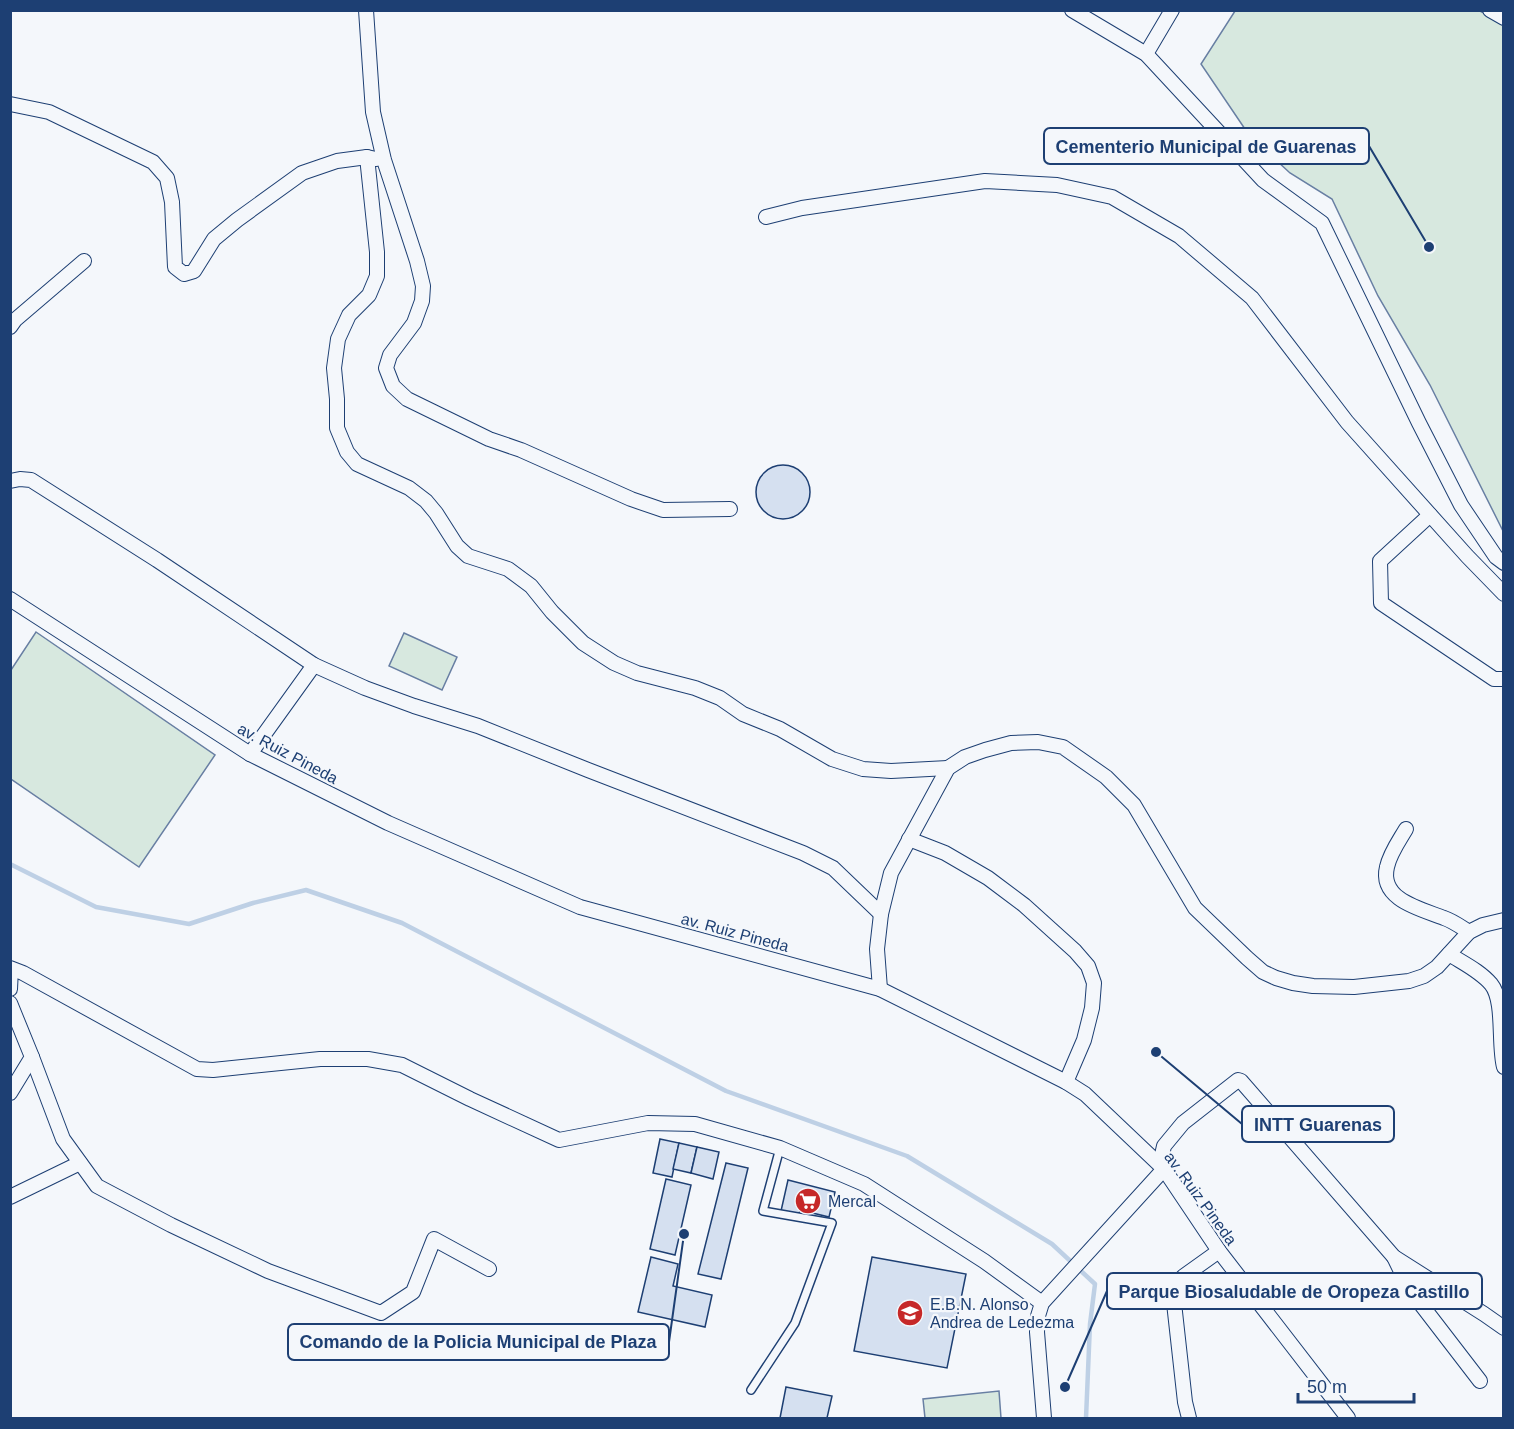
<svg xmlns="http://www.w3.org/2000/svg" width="1514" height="1429" font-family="Arial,sans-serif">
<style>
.green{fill:#d7e8df;stroke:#687fa3;stroke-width:1.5}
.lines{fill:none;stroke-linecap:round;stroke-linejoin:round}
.stream{stroke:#bed0e5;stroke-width:4.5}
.building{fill:#d5e0f0;stroke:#1d3f73;stroke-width:1.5}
.lane-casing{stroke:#1d3f73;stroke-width:10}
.street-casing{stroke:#1d3f73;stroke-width:16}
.lane{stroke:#f4f7fb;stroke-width:7}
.street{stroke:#f4f7fb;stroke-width:14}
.labels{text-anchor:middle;stroke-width:4.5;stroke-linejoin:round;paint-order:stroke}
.street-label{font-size:16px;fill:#1d3f73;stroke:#f4f7fb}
.poi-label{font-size:16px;fill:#1d3f73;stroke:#f4f7fb;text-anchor:start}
.leader{fill:none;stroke:#1d3f73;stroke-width:2}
.callout-dot{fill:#1d3f73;stroke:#f4f7fb;stroke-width:2}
.callout{fill:#f4f7fb;stroke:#1d3f73;stroke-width:2}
.callout-label{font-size:18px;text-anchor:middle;font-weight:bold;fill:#1d3f73}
</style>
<rect width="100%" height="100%" fill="#f4f7fb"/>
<g class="green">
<polygon points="1478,10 1503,23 1503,531 1430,385 1378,296 1332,199 1290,173 1249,135 1201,64 1235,11"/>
<polygon points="36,632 215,755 139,867 11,779 11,670"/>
<polygon points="404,633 457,657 442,690 389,666"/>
<polygon points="999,1391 1001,1418 925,1418 923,1399"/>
</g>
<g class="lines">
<polyline class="stream" points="10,864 96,907 189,924 253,903 306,890 402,923 726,1091 907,1156 1052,1244 1095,1284 1090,1324 1086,1418"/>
</g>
<g class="building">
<circle cx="783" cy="492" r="27"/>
<polygon points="660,1139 679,1143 672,1177 653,1173"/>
<polygon points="679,1143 697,1147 691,1173 673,1169"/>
<polygon points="697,1147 719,1152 713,1179 691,1173"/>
<polygon points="726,1163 748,1168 721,1279 698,1274"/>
<polygon points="666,1179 691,1185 675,1255 650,1249"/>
<polygon points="788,1180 835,1192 829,1217 800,1210 799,1215 781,1211"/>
<polygon points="651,1257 678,1264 673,1286 712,1295 705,1327 638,1312"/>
<polygon points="872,1257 966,1274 947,1368 854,1351"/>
<polygon points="786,1387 832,1396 827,1418 780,1418"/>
</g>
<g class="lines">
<defs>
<polyline id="lane" points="751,1390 795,1323 832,1223 763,1211 780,1148"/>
<g id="street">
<polyline points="366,10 373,112 384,160 417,261 423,286 422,301 414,323 390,355 386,368 393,386 407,399 489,439 521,450 631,499 663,510 730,509"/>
<polyline points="1072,10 1146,54 1263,180 1322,223 1419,423 1461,505 1496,557 1504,563"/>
<polyline points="1490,10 1504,18"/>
<polyline points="1146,54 1172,10"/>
<polyline points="10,104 49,112 153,162 167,178 172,202 175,267 184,274 194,271 214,239 237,220 302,173 337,161 367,157 376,159"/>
<polyline points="367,157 377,252 377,276 369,295 349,315 338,339 334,368 337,399 337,428 347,452 357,464 409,488 426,501 436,513 457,546 468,556 508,569 531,586 552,612 583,643 614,663 637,673 695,688 720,698 743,714 780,729 832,759 863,769 891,771 948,768"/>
<polyline points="766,217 802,208 985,181 1057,185 1112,197 1179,236 1252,298 1347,422 1467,556 1504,594"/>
<polyline points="10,327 15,320 84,261"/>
<polyline points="10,481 20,479 31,480 157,560 314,665 365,688 414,706 478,726 588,770 803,853 833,868 881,914"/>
<polyline points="1430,515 1380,561 1381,603 1494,679 1504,679"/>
<polyline points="10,599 250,754 388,823 580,907 880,989 1066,1082 1085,1094 1164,1169 1219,1251 1348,1418"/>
<polyline points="250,754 314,665"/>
<path d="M1406 829C1399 841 1390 853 1387 867 1379 900 1421 909 1444 918 1453 921 1461 927 1469 932"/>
<polyline points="909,839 945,853 988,878 1024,905 1075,951 1088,966 1094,983 1092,1008 1084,1040 1066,1082"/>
<path d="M1449 954C1463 963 1480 971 1491 984 1505 1001 1498 1044 1504 1067"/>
<polyline points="10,968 23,973 197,1069 213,1070 320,1059 368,1059 402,1065 470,1099 559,1140 648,1123 695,1124 780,1148 864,1184 984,1261 1042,1303"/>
<polyline points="10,989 11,969"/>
<polyline points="880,989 877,949 881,914 891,873 948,768 965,757 985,750 1011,743 1038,742 1063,747 1106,777 1134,805 1195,908 1247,958 1263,972 1276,978 1293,983 1313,986 1354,987 1409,981 1424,976 1437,967 1469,932 1483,925 1504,920"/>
<polyline points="10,1003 32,1057 10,1093"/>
<polyline points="32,1057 63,1139 97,1186 171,1225 268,1271 381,1313 413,1292 434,1239 489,1269"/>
<polyline points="10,1197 80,1163"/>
<polyline points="1394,1257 1410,1290 1480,1381"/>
<polyline points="1044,1418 1037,1332 1038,1316 1042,1303 1164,1169 1162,1155 1164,1146 1183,1123 1238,1080 1241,1081 1394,1257 1484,1314 1504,1328"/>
<polyline points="1189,1418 1185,1402 1173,1294 1177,1283 1184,1276 1219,1251"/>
</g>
</defs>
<use href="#lane" class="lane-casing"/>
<use href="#street" class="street-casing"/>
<use href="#lane" class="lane"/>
<use href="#street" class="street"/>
</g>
<defs>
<symbol id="supermarket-disc" viewBox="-11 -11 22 22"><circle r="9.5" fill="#c62828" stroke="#f4f7fb"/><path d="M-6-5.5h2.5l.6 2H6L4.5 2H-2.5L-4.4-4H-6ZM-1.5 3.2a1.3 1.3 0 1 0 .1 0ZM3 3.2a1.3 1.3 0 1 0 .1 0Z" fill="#fff"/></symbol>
<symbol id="school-disc" viewBox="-11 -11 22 22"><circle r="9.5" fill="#c62828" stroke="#f4f7fb"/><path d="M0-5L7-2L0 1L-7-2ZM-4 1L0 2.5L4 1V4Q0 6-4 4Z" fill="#fff"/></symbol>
</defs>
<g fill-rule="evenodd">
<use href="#supermarket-disc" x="793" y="1186" width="30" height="30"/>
<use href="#school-disc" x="895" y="1298" width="30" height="30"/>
</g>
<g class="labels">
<g class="street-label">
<text transform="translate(288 753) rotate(28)" y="6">av. Ruiz Pineda</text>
<text transform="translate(735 932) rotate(15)" y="6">av. Ruiz Pineda</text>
<text transform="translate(1201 1198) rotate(54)" y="6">av. Ruiz Pineda</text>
</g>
<g class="poi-label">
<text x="828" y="1207">Mercal</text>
<text x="930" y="1310">E.B.N. Alonso<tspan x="930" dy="18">Andrea de Ledezma</tspan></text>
</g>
</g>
<path class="leader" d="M1429 247L1369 146M1156 1052L1242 1124M1065 1387L1107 1291M684 1234L669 1342"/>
<g class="callout-dot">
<circle cx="1429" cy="247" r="6"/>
<circle cx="1156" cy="1052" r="6"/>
<circle cx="1065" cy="1387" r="6"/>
<circle cx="684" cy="1234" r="6"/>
</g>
<g class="callout">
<rect x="1044" y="128" width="325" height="36" rx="6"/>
<rect x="1242" y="1106" width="152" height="36" rx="6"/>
<rect x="1107" y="1273" width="375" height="36" rx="6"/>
<rect x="288" y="1324" width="381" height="36" rx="6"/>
</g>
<g class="callout-label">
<text x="1206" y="153">Cementerio Municipal de Guarenas</text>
<text x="1318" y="1131">INTT Guarenas</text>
<text x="1294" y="1298">Parque Biosaludable de Oropeza Castillo</text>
<text x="478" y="1348">Comando de la Policia Municipal de Plaza</text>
</g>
<rect width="1514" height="1429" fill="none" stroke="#1d3f73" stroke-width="24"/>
<path d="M1298 1393v9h116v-9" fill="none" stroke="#1d3f73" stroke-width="3"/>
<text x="1307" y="1393" font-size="18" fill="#1d3f73" stroke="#f4f7fb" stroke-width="4.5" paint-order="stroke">50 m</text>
</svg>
